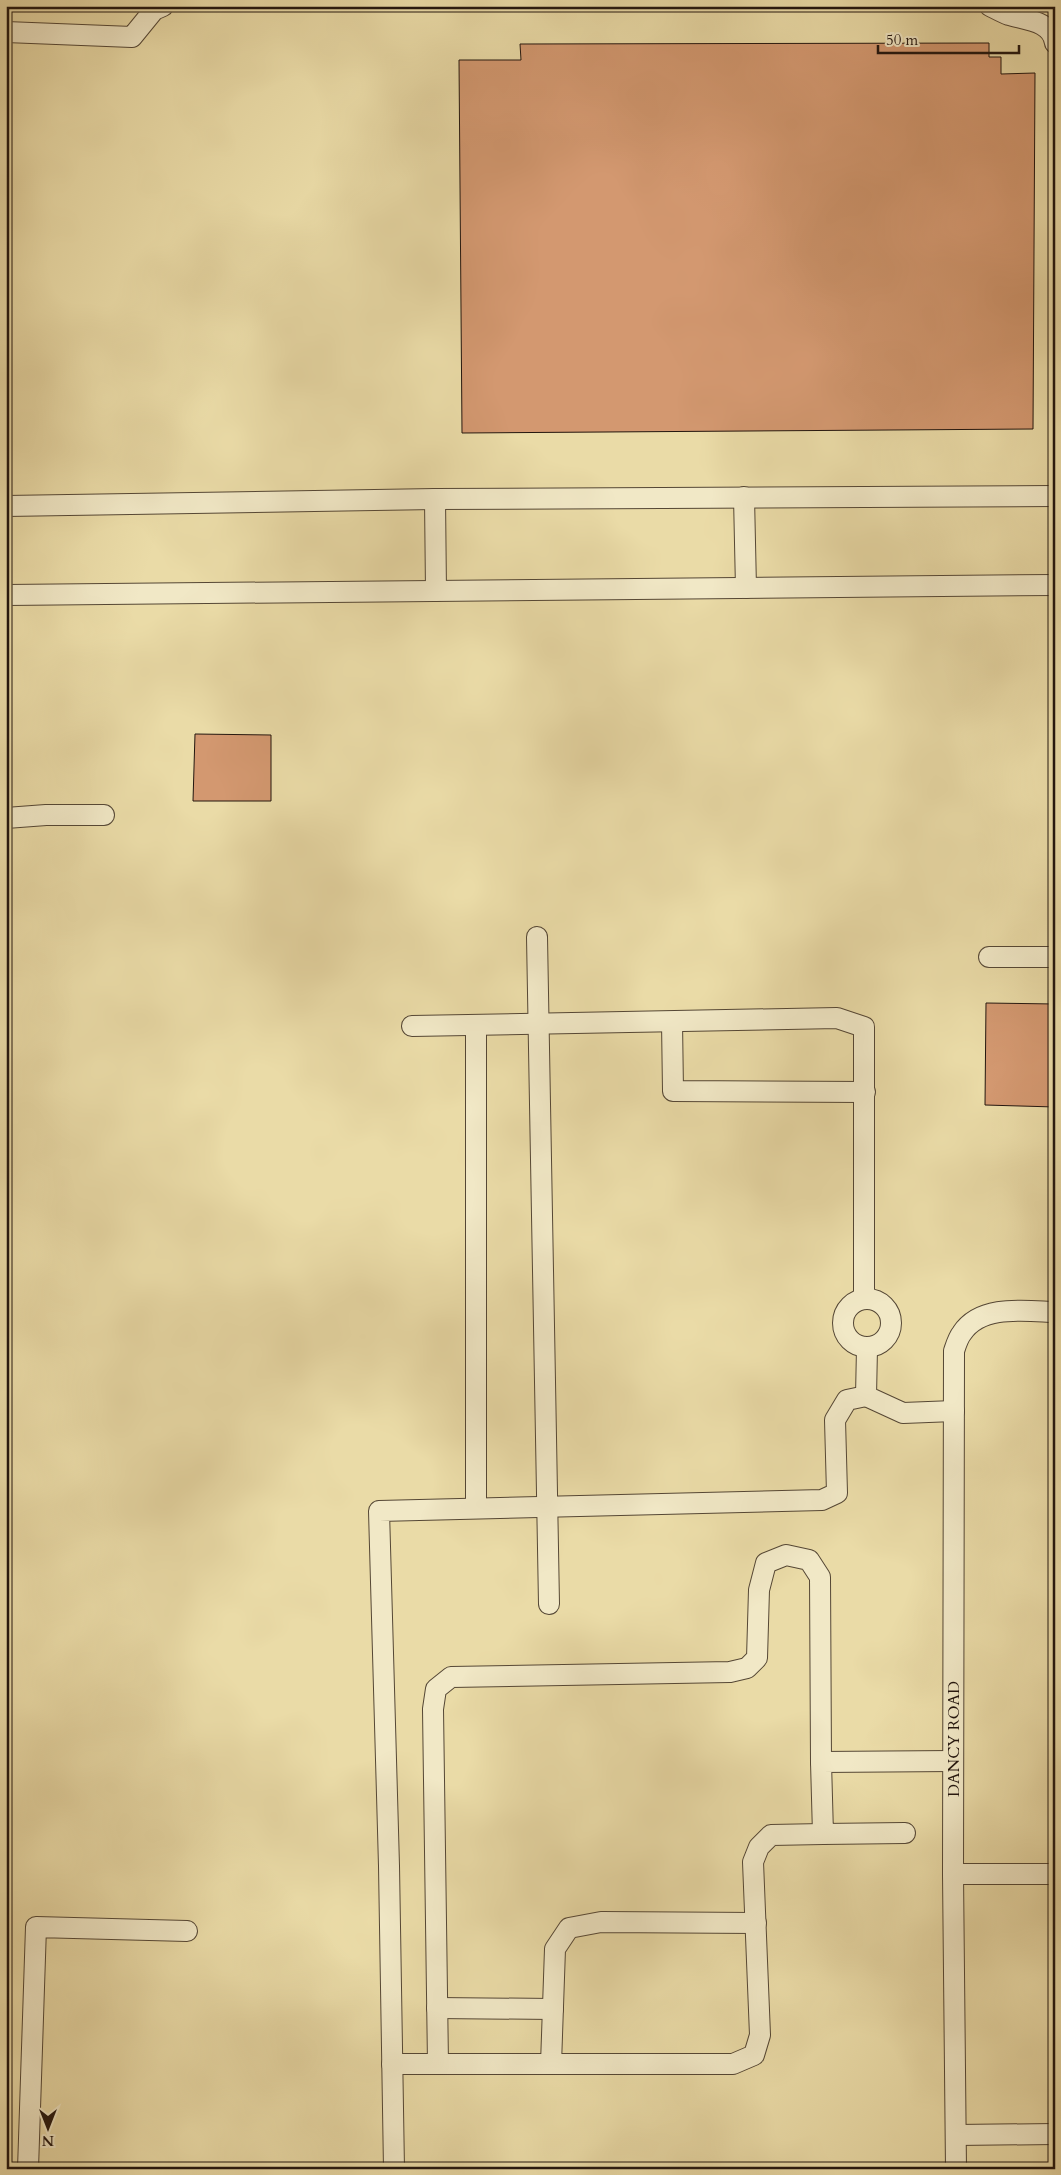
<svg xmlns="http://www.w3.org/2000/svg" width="1061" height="2175" font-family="Cardo,serif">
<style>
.building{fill:#d39870;stroke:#23160f}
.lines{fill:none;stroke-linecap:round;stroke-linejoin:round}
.minor-casing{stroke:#554735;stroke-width:22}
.minor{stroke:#f1e8c6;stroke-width:20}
.labels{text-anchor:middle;stroke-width:4.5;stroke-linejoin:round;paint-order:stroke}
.street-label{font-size:16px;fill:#23160f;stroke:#f1e8c6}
</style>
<rect width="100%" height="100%" fill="#eadba7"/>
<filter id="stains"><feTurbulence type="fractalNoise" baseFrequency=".004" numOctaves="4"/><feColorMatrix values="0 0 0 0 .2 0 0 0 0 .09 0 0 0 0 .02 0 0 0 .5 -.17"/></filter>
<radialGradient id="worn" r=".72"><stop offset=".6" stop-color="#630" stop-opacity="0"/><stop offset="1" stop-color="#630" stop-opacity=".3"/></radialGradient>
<g class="building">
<polygon points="989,43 989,57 1001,57 1001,74 1035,73 1033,429 462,433 459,60 521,60 520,44"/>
<polygon points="195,734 271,735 271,801 193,801"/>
<polygon points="986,1003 1055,1004 1055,1107 985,1105"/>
</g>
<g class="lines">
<defs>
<g id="minor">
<path d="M990 6C996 9 1003 13 1009 15 1026 20 1052 21 1055 43"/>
<polyline points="6,32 132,37 154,10 163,6"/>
<polyline points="744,497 746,588"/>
<polyline points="435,499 436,591"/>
<polyline points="6,506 435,499 1055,496"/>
<polyline points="6,595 1055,585"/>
<polyline points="6,818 46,815 104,815"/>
<polyline points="537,937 549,1604"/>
<polyline points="989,957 1055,957"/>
<polyline points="672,1022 673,1091 865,1092"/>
<polyline points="476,1025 476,1508"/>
<polyline points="412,1026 837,1018 864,1027 864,1299"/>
<circle cx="867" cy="1323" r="24"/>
<polyline points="867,1348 866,1396 903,1413 954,1411"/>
<polyline points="905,1833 823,1834 821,1762 953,1761"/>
<polyline points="953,1874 1055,1874"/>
<polyline points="437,2008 553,2009"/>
<polyline points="392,2064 733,2064 754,2055 760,2035 753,1862 759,1847 771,1835 823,1834"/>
<polyline points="438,2064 433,1709 436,1689 451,1677 730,1672 747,1668 757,1658 759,1590 766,1563 786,1555 809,1560 820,1577 821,1762"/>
<polyline points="551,2064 555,1949 569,1928 601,1922 756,1923"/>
<polyline points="956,2135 1055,2134"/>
<polyline points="28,2169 36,1927 187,1931"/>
<polyline points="394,2169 389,1866 379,1511 822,1500 837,1493 835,1420 847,1400 866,1396"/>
<path d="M956 2169 953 1874 954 1351C956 1345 958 1338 962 1333 981 1304 1026 1311 1055 1312"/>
</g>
</defs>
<use href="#minor" class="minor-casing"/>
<use href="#minor" class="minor"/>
</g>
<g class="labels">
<g class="street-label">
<text transform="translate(953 1739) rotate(-90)" y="6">DANCY ROAD</text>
</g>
</g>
<rect width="1061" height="2175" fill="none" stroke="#eadba7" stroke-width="25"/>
<rect x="8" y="8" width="1046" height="2160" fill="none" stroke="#23160f" stroke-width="2.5"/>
<rect x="12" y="12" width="1036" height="2150" fill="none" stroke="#23160f"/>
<g transform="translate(48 2128) rotate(180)" stroke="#f1e8c6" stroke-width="4" paint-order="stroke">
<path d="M0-4L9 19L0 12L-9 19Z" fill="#23160f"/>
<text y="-8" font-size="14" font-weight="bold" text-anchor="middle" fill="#23160f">N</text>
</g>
<path d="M878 45v8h141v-8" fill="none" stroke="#23160f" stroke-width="2.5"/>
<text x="886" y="45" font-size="15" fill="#23160f" stroke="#f1e8c6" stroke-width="4" paint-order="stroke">50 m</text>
<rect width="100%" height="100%" filter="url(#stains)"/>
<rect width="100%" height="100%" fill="url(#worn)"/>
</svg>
